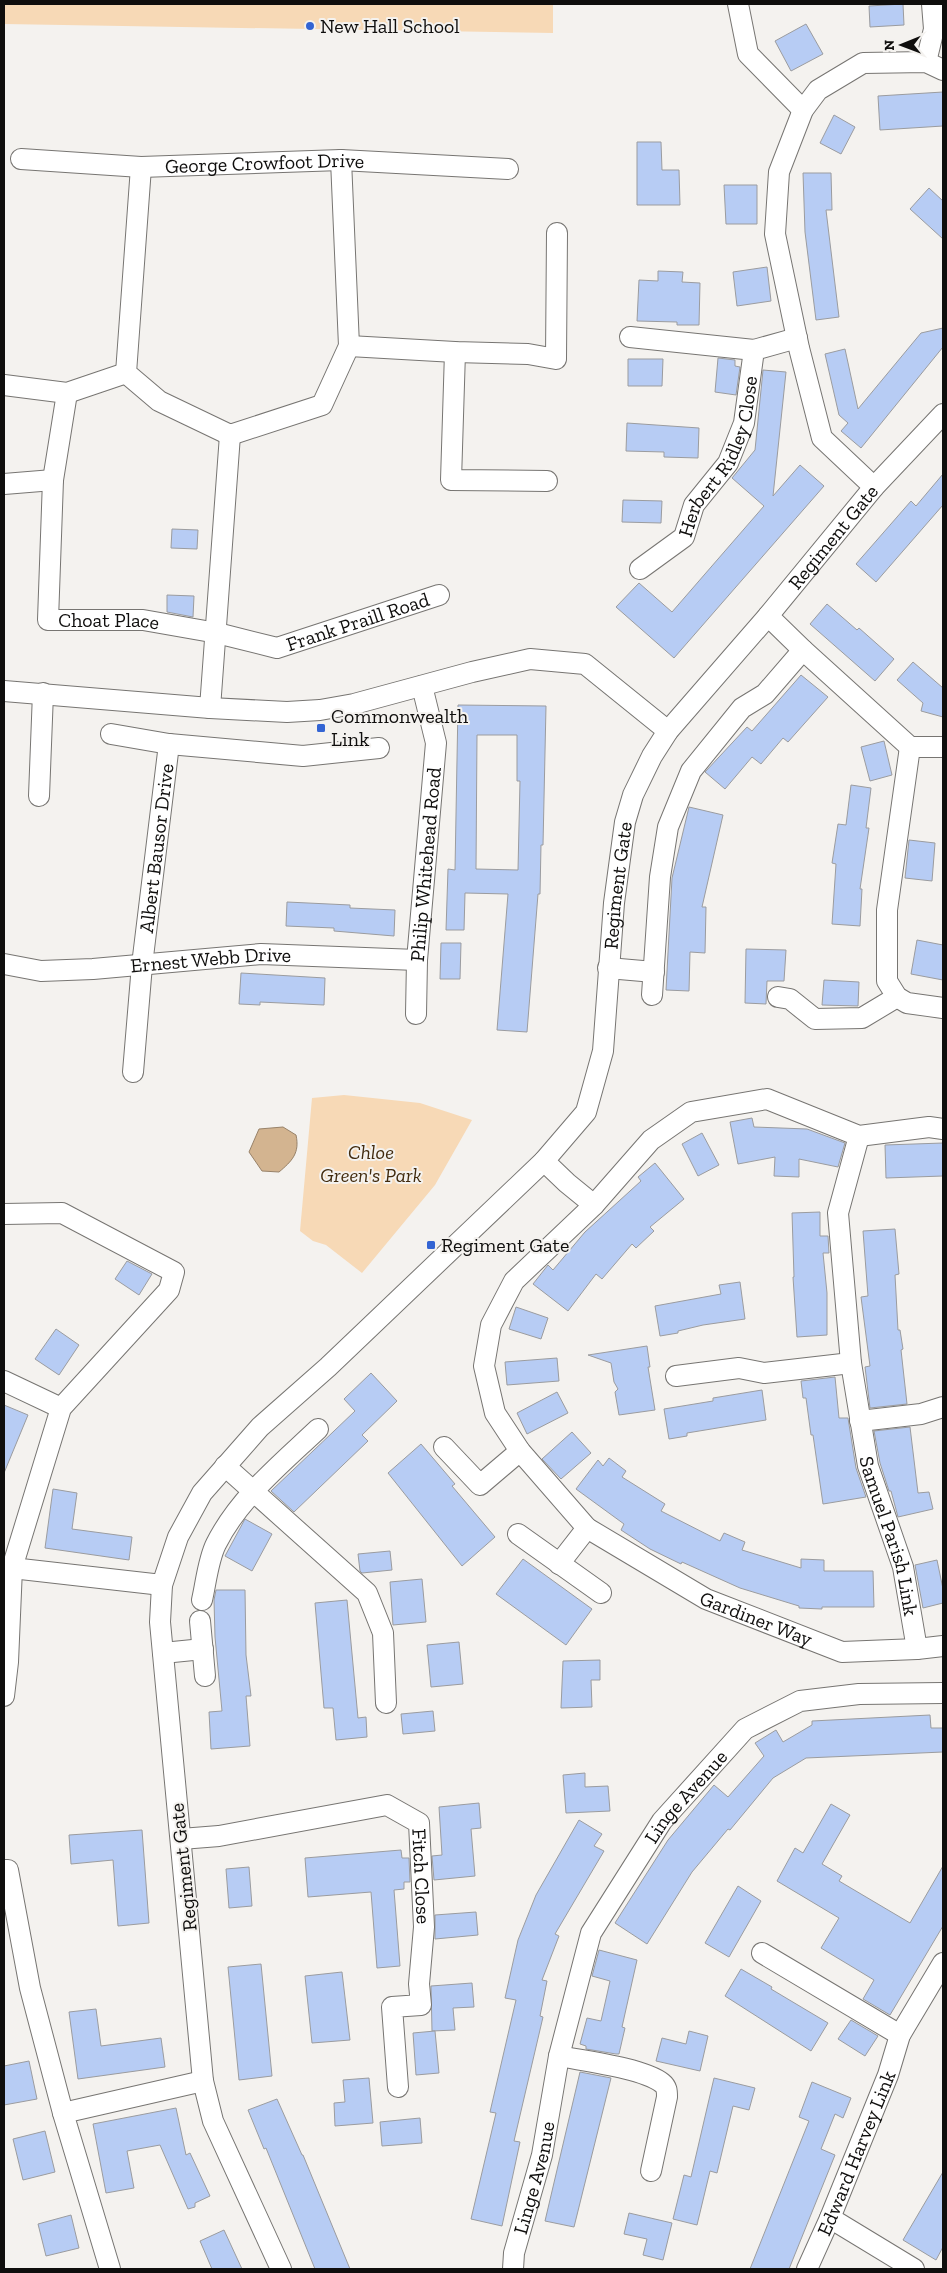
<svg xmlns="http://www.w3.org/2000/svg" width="947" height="2273" font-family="'Zilla Slab',serif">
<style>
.green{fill:#f7d9b6}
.water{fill:#d3b490;stroke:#988269}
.building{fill:#b7ccf4;stroke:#9b9c9f;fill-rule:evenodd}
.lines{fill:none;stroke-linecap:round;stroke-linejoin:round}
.minor-casing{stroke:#777572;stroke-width:22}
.minor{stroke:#fff;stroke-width:20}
.poi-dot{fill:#3364d3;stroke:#f4f2ef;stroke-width:2}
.labels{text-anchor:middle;stroke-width:4;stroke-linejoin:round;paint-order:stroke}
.poi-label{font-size:20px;fill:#0f0e0d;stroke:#f4f2ef;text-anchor:start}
.street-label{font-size:20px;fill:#0f0e0d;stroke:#f4f2ef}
.park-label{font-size:20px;font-style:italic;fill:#412a0d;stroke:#f4f2ef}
</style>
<rect width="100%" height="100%" fill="#f4f2ef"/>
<g class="green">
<polygon points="4,4 553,4 553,33 4,24"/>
<polygon points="344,1095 420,1103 472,1120 435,1185 362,1273 326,1245 313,1241 300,1231 312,1098"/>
</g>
<path class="water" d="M283 1127 296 1135C300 1153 292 1161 279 1172L262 1171 249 1152 259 1129Z"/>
<g class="building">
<polygon points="903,4 904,25 870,27 869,6"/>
<polygon points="806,24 823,54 791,71 775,41"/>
<polygon points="943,92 943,126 880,130 878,96"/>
<polygon points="834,115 855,127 841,154 820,143"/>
<polygon points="637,142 661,142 662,170 679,170 680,205 637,205"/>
<polygon points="803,173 831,173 832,210 826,210 839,317 816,320 805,232"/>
<polygon points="724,185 757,185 757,224 726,224"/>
<polygon points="929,188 943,201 943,239 910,209"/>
<polygon points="767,267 771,301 737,306 733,272"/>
<polygon points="658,271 683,272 682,282 700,283 699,325 677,325 677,322 637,321 639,280 658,281"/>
<polygon points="943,328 943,347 861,448 841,431 848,423 839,415 825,354 845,349 858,409 921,333"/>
<polygon points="718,358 735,360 735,366 740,367 736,395 715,392"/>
<polygon points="628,359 663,359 662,386 628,386"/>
<polygon points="763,370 786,372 773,496 800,465 824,486 674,658 616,607 639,583 672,612 764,506 732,478 755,450"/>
<polygon points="627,423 699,428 698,458 664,457 664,452 626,451"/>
<polygon points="943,474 943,505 876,582 856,564 911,501 916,506"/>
<polygon points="623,500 662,501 661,523 622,522"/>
<polygon points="172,529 198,530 197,549 171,548"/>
<polygon points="167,595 194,596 193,617 167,612"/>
<polygon points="827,604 857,630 859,628 894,659 875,681 810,624"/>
<polygon points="913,662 943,688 943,717 921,711 923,703 897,680"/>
<polygon points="801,675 828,697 788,742 783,738 761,764 752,757 725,789 705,772 747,727 752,731"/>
<path d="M458 705 546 706 543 845H541L540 894H538L527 1032 497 1030 508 894 465 893 464 930H446L448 869 455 870ZM477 735H517V781H520L518 870 476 869Z"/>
<polygon points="884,741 892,775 870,781 861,747"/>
<polygon points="851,785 871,788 866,828 869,828 860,889 862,889 860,926 832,924 836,864 832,863 838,824 846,825"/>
<polygon points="689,807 723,815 702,907 706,907 705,953 690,952 689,991 666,990 672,878"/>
<polygon points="909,840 935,843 932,881 905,878"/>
<polygon points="287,902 350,905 350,908 395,910 394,936 334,931 334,928 286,926"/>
<polygon points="917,940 943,945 943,980 911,974"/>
<polygon points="441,943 461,943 460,979 440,979"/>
<polygon points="746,949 786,950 784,981 767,981 766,1004 745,1003"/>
<polygon points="241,973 325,978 324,1005 260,1002 260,1005 239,1004"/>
<polygon points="824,980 859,982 858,1006 822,1005"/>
<polygon points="752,1118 754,1127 807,1129 845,1143 838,1167 799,1159 799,1177 774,1176 775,1157 738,1164 730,1122"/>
<polygon points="702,1133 719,1165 698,1176 682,1144"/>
<polygon points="943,1143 943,1176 886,1178 885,1145"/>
<polygon points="655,1163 684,1199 650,1227 654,1231 636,1248 632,1244 602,1279 596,1274 568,1311 533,1284 548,1265 553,1270 585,1232 641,1181 638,1177"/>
<polygon points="820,1212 820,1236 828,1236 829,1253 823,1253 827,1293 827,1335 797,1337 793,1277 794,1277 792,1213"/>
<polygon points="895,1229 899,1274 895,1275 898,1330 900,1330 903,1349 901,1350 907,1404 870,1408 865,1367 870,1366 861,1297 868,1296 863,1231"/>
<polygon points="127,1261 152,1274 139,1295 115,1279"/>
<polygon points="740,1282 745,1319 703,1325 678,1331 678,1333 660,1336 655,1306 721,1294 719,1285"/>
<polygon points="516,1307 548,1318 541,1339 509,1329"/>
<polygon points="56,1329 79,1345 59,1375 35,1359"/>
<polygon points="647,1346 650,1367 648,1367 655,1410 619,1415 615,1392 618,1389 614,1382 611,1363 588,1355"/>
<polygon points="557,1358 559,1381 507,1385 505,1362"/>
<polygon points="371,1373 397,1401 362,1435 368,1441 294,1512 271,1491 355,1411 344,1399"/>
<polygon points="835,1377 839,1418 848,1418 856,1468 866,1497 823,1504 813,1435 811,1435 806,1398 803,1398 801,1381"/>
<polygon points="762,1390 766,1420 687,1433 687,1436 669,1439 664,1409 713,1401 713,1398"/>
<polygon points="557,1392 568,1413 527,1434 517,1413"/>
<polygon points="4,1405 28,1415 4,1473"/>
<polygon points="910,1427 918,1493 929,1492 933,1509 898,1517 891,1491 889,1491 880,1463 874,1431"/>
<polygon points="572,1432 591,1453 561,1479 542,1459"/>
<polygon points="421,1444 455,1484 452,1486 495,1537 462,1566 388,1473"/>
<polygon points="609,1458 626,1471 622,1477 665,1504 661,1511 720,1541 724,1533 745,1542 742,1550 801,1568 801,1559 824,1560 824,1571 873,1571 874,1607 822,1607 822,1609 799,1608 799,1606 740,1588 682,1562 681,1564 650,1549 621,1530 624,1524 576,1489 598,1460 603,1466"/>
<polygon points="53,1489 77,1493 72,1529 132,1537 129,1560 45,1548"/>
<polygon points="245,1519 272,1534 252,1571 225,1556"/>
<polygon points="390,1551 392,1570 362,1573 360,1571 358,1554"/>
<polygon points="523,1559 592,1609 566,1645 496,1594"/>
<polygon points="937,1560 943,1589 943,1603 923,1608 915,1565"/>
<polygon points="422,1579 426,1622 393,1625 390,1582"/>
<polygon points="216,1590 245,1590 246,1655 251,1696 246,1696 250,1746 211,1749 209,1712 222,1711 215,1637 214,1600"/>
<polygon points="347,1600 358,1718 366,1717 367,1737 336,1740 333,1708 324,1708 315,1603"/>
<polygon points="459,1642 463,1684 431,1687 427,1645"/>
<polygon points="600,1660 600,1680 591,1680 592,1707 561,1708 563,1661"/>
<polygon points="433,1711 435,1731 403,1734 401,1714"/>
<polygon points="930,1715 931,1728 943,1728 943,1752 806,1758 773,1778 730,1830 728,1829 692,1872 647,1944 615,1923 668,1840 714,1785 728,1797 764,1756 755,1743 776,1730 783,1742 812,1725 812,1721"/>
<polygon points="585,1773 585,1787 608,1786 610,1811 566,1813 563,1775"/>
<polygon points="479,1803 481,1828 471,1829 475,1876 434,1880 432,1856 442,1855 439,1807"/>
<polygon points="831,1804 850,1815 822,1864 842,1876 839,1881 910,1923 943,1866 943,1926 890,2015 863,1999 874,1980 821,1948 839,1918 777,1881 795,1848 803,1853"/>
<polygon points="579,1820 602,1834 594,1846 604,1851 555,1934 559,1936 542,1980 547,1981 540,2016 543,2017 514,2141 520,2142 502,2226 471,2219 496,2113 490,2112 516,2000 505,1998 518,1940 536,1895"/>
<polygon points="142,1830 149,1923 118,1926 113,1860 71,1864 69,1835"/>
<polygon points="401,1850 402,1858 409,1858 410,1882 404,1882 404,1889 394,1890 400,1966 377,1968 371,1892 308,1897 305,1858"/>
<polygon points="249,1867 252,1906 229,1908 226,1869"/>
<polygon points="738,1886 761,1901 729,1957 705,1943"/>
<polygon points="476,1912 478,1935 435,1939 435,1915"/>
<polygon points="599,1950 637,1960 622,2027 625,2028 619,2054 616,2054 586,2049 586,2046 580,2044 587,2018 601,2021 610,1981 592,1976"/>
<polygon points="261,1964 272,2076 239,2080 228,1967"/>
<polygon points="741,1969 772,1987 771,1989 828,2023 811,2051 725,1996"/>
<polygon points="342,1972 350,2040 312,2043 305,1976"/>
<polygon points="472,1983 474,2007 453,2008 455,2030 432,2031 431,1986"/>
<polygon points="96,2009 101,2046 161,2038 165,2067 78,2079 69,2012"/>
<polygon points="851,2020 878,2036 865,2056 838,2039"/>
<polygon points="435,2031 439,2073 416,2075 413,2033"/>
<polygon points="689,2031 708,2036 700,2071 656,2061 662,2038 686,2044"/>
<polygon points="29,2061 37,2099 4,2105 4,2066"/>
<polygon points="580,2072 611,2078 574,2227 545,2221"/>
<polygon points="369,2078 373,2123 335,2126 334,2103 345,2102 343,2080"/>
<polygon points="714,2078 755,2088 749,2110 733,2106 717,2173 710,2171 697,2225 673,2219 684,2175 691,2177"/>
<polygon points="812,2082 851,2098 843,2118 835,2114 821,2149 835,2155 789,2269 750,2269 809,2121 799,2117"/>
<polygon points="277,2099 302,2155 303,2155 350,2269 315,2269 266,2148 264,2149 248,2110"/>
<polygon points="176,2108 186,2155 190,2153 210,2196 195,2203 195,2207 188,2209 160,2145 127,2151 134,2188 106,2193 93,2124"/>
<polygon points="420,2118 422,2143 382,2146 380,2122"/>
<polygon points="45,2131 55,2172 23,2180 13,2139"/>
<polygon points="943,2172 943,2247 936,2260 903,2240"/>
<polygon points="629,2213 672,2223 663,2260 643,2255 647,2239 624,2234"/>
<polygon points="71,2215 79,2248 46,2256 38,2224"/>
<polygon points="224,2230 242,2269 212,2269 200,2241"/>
</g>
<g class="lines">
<defs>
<g id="minor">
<polyline points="738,4 748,54 803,110"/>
<polyline points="926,62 934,29 932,4"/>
<path id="s1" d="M21 159 141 167 341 160 508 169"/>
<polyline points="141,167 126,373 159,401 230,435 322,405 349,346 341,160"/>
<polyline points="630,337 754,350"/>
<polyline points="349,346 455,352 528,354 556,359 557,233"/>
<polyline points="455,352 451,480 547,481"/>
<polyline points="4,385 67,393 126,373"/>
<path id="s2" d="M67 393 53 480 48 620H143L217 633 277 648 439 595"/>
<polyline points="4,484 53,480"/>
<polyline points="874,487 822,438 799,348 775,234 779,172 803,110 818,90 863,63 926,62 943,70"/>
<path id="s3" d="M640 569 684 537 694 505 728 463 744 423 754 350 797 338"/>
<polyline points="768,616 803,650 910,747 943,747"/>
<polyline points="4,691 210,708 287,712 320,710 354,704 472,672 530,659 585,664 668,731"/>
<polyline points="210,708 230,435"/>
<polyline points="111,734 169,744 303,756 379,748"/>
<polyline points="910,747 887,910 887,981 897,997 907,1003 943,1008"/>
<polyline points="39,796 43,693"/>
<path id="s4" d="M4 964 41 971 93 969 261 954 417 960"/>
<polyline points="608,968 654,972"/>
<polyline points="652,995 660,877 668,827 691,771 742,708 765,694 803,650"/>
<polyline points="778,997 790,999 815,1019 862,1018 897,997"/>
<path id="s5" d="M416 1014 417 960 436 743 422 686"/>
<path id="s6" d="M133 1072 142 965 169 744"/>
<path id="s7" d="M943 1129 929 1127 859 1136 767 1099 691 1112 651 1140 594 1205 514 1281 491 1325 484 1366 495 1413 520 1451 587 1528 706 1599 842 1652 917 1649 943 1646"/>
<path id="s8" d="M859 1136 838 1213 851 1363 868 1466 903 1567 917 1649"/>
<polyline points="544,1161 567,1183 594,1205"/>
<polyline points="4,1214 62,1213 174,1272 169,1290 61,1408 12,1568 8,1662 4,1696"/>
<polyline points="676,1376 739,1368 764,1373 851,1363"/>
<polyline points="4,1381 61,1408"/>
<polyline points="860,1421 921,1414 943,1407"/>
<polyline points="444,1447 480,1485 520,1451"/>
<polyline points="225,1466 367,1593 383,1633 386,1703"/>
<polyline points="518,1534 601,1593"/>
<polyline points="559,1564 587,1528"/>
<polyline points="12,1568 162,1585"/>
<path d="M202 1600C206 1583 208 1560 216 1544 239 1498 281 1464 318 1429"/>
<polyline points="200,1621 205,1676"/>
<polyline points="163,1653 203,1649"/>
<path id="s9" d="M181 1839 219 1836 387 1805 419 1823 424 1927 419 1984 421 2005 392 2007 398 2087"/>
<polyline points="4,1870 8,1870 30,1988 63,2113"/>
<polyline points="762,1953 900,2035"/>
<path d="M559 2056C584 2061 643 2068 662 2083 667 2087 667 2091 667 2097L651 2171"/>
<polyline points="830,2218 914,2269"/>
<polyline points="110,2269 63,2113 203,2081"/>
<path id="s10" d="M281 2269 213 2121 203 2081 160 1622 162 1585 178 1537 202 1493 260 1427 328 1367 544 1161 586 1112 603 1051 614 903 625 822 633 795 652 756 668 731 768 616 874 487 943 414"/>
<path id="s11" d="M513 2269 514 2253 542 2155 559 2056 591 1933 662 1821 745 1729 800 1701 859 1694 943 1693"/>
<path id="s12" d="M807 2269 830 2218 888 2075 900 2035 943 1963"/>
</g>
</defs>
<use href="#minor" class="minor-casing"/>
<use href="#minor" class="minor"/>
</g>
<g class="poi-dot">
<circle cx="310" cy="26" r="5"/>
<rect x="316" y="723" width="10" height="10" rx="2.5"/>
<rect x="426" y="1240" width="10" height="10" rx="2.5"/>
</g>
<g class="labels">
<g class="poi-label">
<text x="320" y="33">New Hall School</text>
<text x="331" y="723">Commonwealth<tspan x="331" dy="23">Link</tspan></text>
<text x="441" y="1252">Regiment Gate</text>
</g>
<g class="street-label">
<text dy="7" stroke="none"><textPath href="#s1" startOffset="244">George Crowfoot Drive</textPath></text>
<text dy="7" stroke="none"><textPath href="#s3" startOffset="144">Herbert Ridley Close</textPath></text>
<text dy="7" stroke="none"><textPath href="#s10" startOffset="1994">Regiment Gate</textPath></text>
<text dy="7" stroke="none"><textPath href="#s2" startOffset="289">Choat Place</textPath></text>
<text dy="7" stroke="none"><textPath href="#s2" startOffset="545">Frank Praill Road</textPath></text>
<text dy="7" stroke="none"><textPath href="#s6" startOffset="225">Albert Bausor Drive</textPath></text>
<text dy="7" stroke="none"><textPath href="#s5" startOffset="150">Philip Whitehead Road</textPath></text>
<text dy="7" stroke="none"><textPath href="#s10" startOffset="1574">Regiment Gate</textPath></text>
<text dy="7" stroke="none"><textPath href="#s4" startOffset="208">Ernest Webb Drive</textPath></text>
<text dy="7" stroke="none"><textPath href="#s8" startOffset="408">Samuel Parish Link</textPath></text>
<text dy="7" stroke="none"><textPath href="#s7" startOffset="986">Gardiner Way</textPath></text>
<text dy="7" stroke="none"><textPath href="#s11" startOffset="512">Linge Avenue</textPath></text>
<text transform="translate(183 1867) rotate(-96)" y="7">Regiment Gate</text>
<text dy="7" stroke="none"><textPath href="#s9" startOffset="299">Fitch Close</textPath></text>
<text dy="7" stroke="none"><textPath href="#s12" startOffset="126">Edward Harvey Link</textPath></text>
<text dy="7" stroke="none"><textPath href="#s11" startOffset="94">Linge Avenue</textPath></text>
</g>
<g class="park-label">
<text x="371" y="1159">Chloe<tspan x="371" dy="23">Green's Park</tspan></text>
</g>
</g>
<rect width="947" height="2273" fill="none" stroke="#0f0e0d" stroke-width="10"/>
<g transform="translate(902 45) rotate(269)" stroke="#f4f2ef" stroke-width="4" paint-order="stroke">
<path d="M0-4L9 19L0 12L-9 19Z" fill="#0f0e0d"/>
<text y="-8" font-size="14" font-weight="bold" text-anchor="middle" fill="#0f0e0d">N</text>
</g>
</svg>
